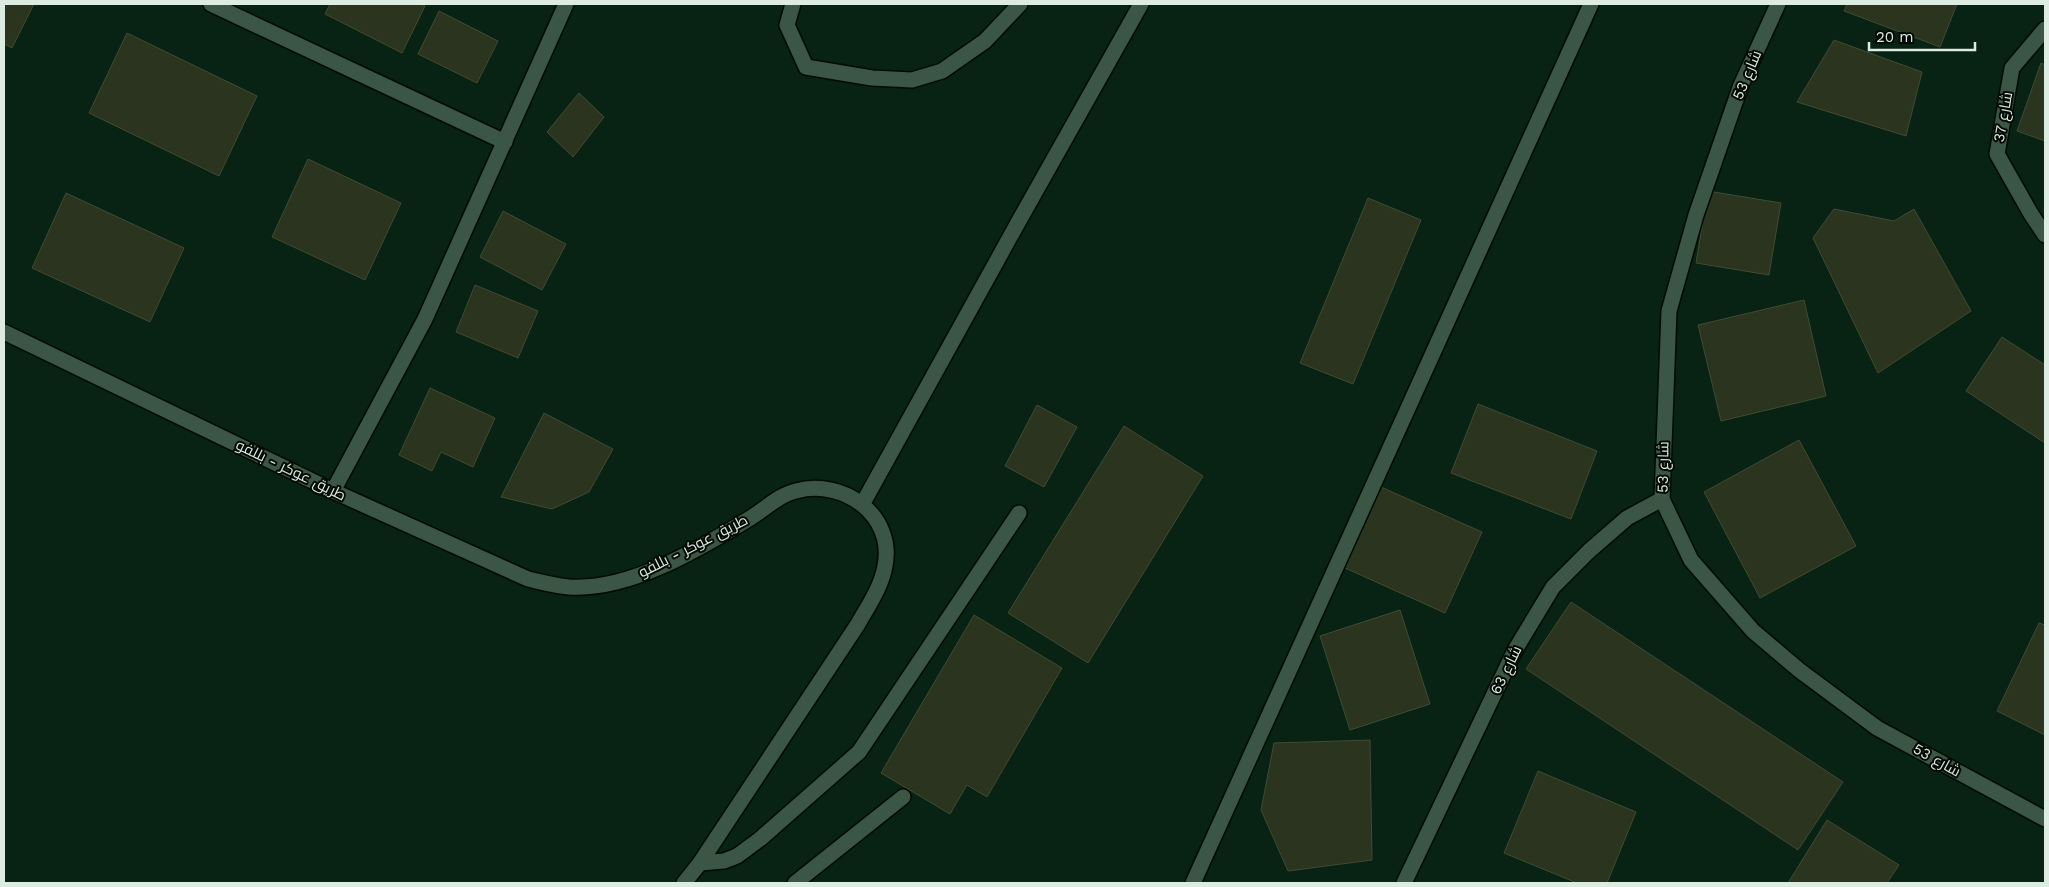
<svg xmlns="http://www.w3.org/2000/svg" width="2049" height="887" font-family="'Work Sans',Cairo,sans-serif">
<style>
.building{fill:#2a341e;stroke:#404c32}
.lines{fill:none;stroke-linecap:round;stroke-linejoin:round}
.minor-casing{stroke:#000b02;stroke-width:18}
.minor{stroke:#3b5644;stroke-width:15}
.labels{text-anchor:middle;stroke-width:4;stroke-linejoin:round;paint-order:stroke}
.street-label{font-size:15px;fill:#dcece1;stroke:#020904}
</style>
<rect width="100%" height="100%" fill="#082213"/>
<g class="building">
<polygon points="4,4 34,4 12,48 4,44"/>
<polygon points="330,4 421,4 425,6 402,53 325,14"/>
<polygon points="1847,4 1957,4 1940,47 1844,11"/>
<polygon points="439,11 498,41 477,83 418,54"/>
<polygon points="127,33 257,96 219,176 89,113"/>
<polygon points="1834,40 1922,72 1906,136 1797,102"/>
<polygon points="2041,63 2045,65 2045,141 2017,131"/>
<polygon points="579,93 604,117 573,157 547,132"/>
<polygon points="308,159 401,203 365,280 272,237"/>
<polygon points="1708,191 1781,203 1769,275 1696,263"/>
<polygon points="66,193 184,248 150,322 32,268"/>
<polygon points="1368,198 1421,220 1353,384 1300,363"/>
<polygon points="1834,209 1894,221 1914,209 1971,311 1878,373 1813,238"/>
<polygon points="503,211 566,244 542,290 480,257"/>
<polygon points="475,285 538,311 518,358 456,332"/>
<polygon points="1804,300 1826,396 1721,421 1698,325"/>
<polygon points="2002,337 2045,365 2045,443 1966,391"/>
<polygon points="430,388 495,418 473,467 441,452 432,471 399,455"/>
<polygon points="1478,404 1597,451 1571,519 1451,473"/>
<polygon points="1037,405 1077,427 1044,487 1005,466"/>
<polygon points="544,413 613,449 589,492 552,509 501,497"/>
<polygon points="1124,426 1203,476 1088,663 1008,613"/>
<polygon points="1799,440 1856,546 1760,598 1704,492"/>
<polygon points="1381,487 1482,532 1445,613 1345,568"/>
<polygon points="1571,602 1843,782 1798,850 1526,669"/>
<polygon points="1400,610 1430,704 1350,730 1320,636"/>
<polygon points="974,615 1062,668 987,797 967,785 950,814 881,773"/>
<polygon points="2039,623 2045,625 2045,735 1997,711"/>
<polygon points="1370,740 1372,860 1288,871 1261,810 1274,743"/>
<polygon points="1538,771 1636,812 1607,883 1577,883 1504,853"/>
<polygon points="1827,820 1899,865 1887,883 1788,883"/>
</g>
<g class="lines">
<defs>
<g id="minor">
<polyline points="211,4 505,142"/>
<polyline points="793,4 787,25 806,67 872,78 912,80 942,71 985,41 1020,4"/>
<polyline points="1778,4 1741,85 1696,215 1669,311 1662,499 1691,560 1753,631 1799,670 1877,728 2045,819"/>
<polyline points="2045,29 2012,68 1997,154 2031,214 2045,235"/>
<path d="M4 332 333 491 528 579C541 582 555 586 569 587 629 591 697 550 747 520 763 511 778 495 796 491 843 478 895 515 885 566 881 588 868 606 858 624L700 863 684 883"/>
<polyline points="333,491 425,319 566,4"/>
<polyline points="863,503 1020,219 1141,4"/>
<polyline points="700,863 724,861 737,856 760,839 859,752 1019,513"/>
<polyline points="795,883 903,797"/>
<polyline points="1193,883 1591,4"/>
<polyline points="1404,883 1515,650 1553,587 1589,551 1627,518 1662,499"/>
</g>
</defs>
<use href="#minor" class="minor-casing"/>
<use href="#minor" class="minor"/>
</g>
<g class="labels">
<g class="street-label">
<text transform="translate(1747 75) rotate(-67)" y="5">شارع 53</text>
<text transform="translate(2003 117) rotate(-80)" y="5">شارع 37</text>
<text transform="translate(1663 467) rotate(-89)" y="5">شارع 53</text>
<text transform="translate(291 470) rotate(26)" y="5">طريق عوكر - بللفو</text>
<text transform="translate(693 546) rotate(-27)" y="5">طريق عوكر - بللفو</text>
<text transform="translate(1506 670) rotate(-64)" y="5">شارع 63</text>
<text transform="translate(1937 760) rotate(29)" y="5">شارع 53</text>
</g>
</g>
<rect width="2049" height="887" fill="none" stroke="#dcece1" stroke-width="10"/>
<path d="M1869 42v8h106v-8" fill="none" stroke="#dcece1" stroke-width="2.5"/>
<text x="1876" y="42" font-size="15" fill="#dcece1" stroke="#020904" stroke-width="4" paint-order="stroke">20 m</text>
</svg>
